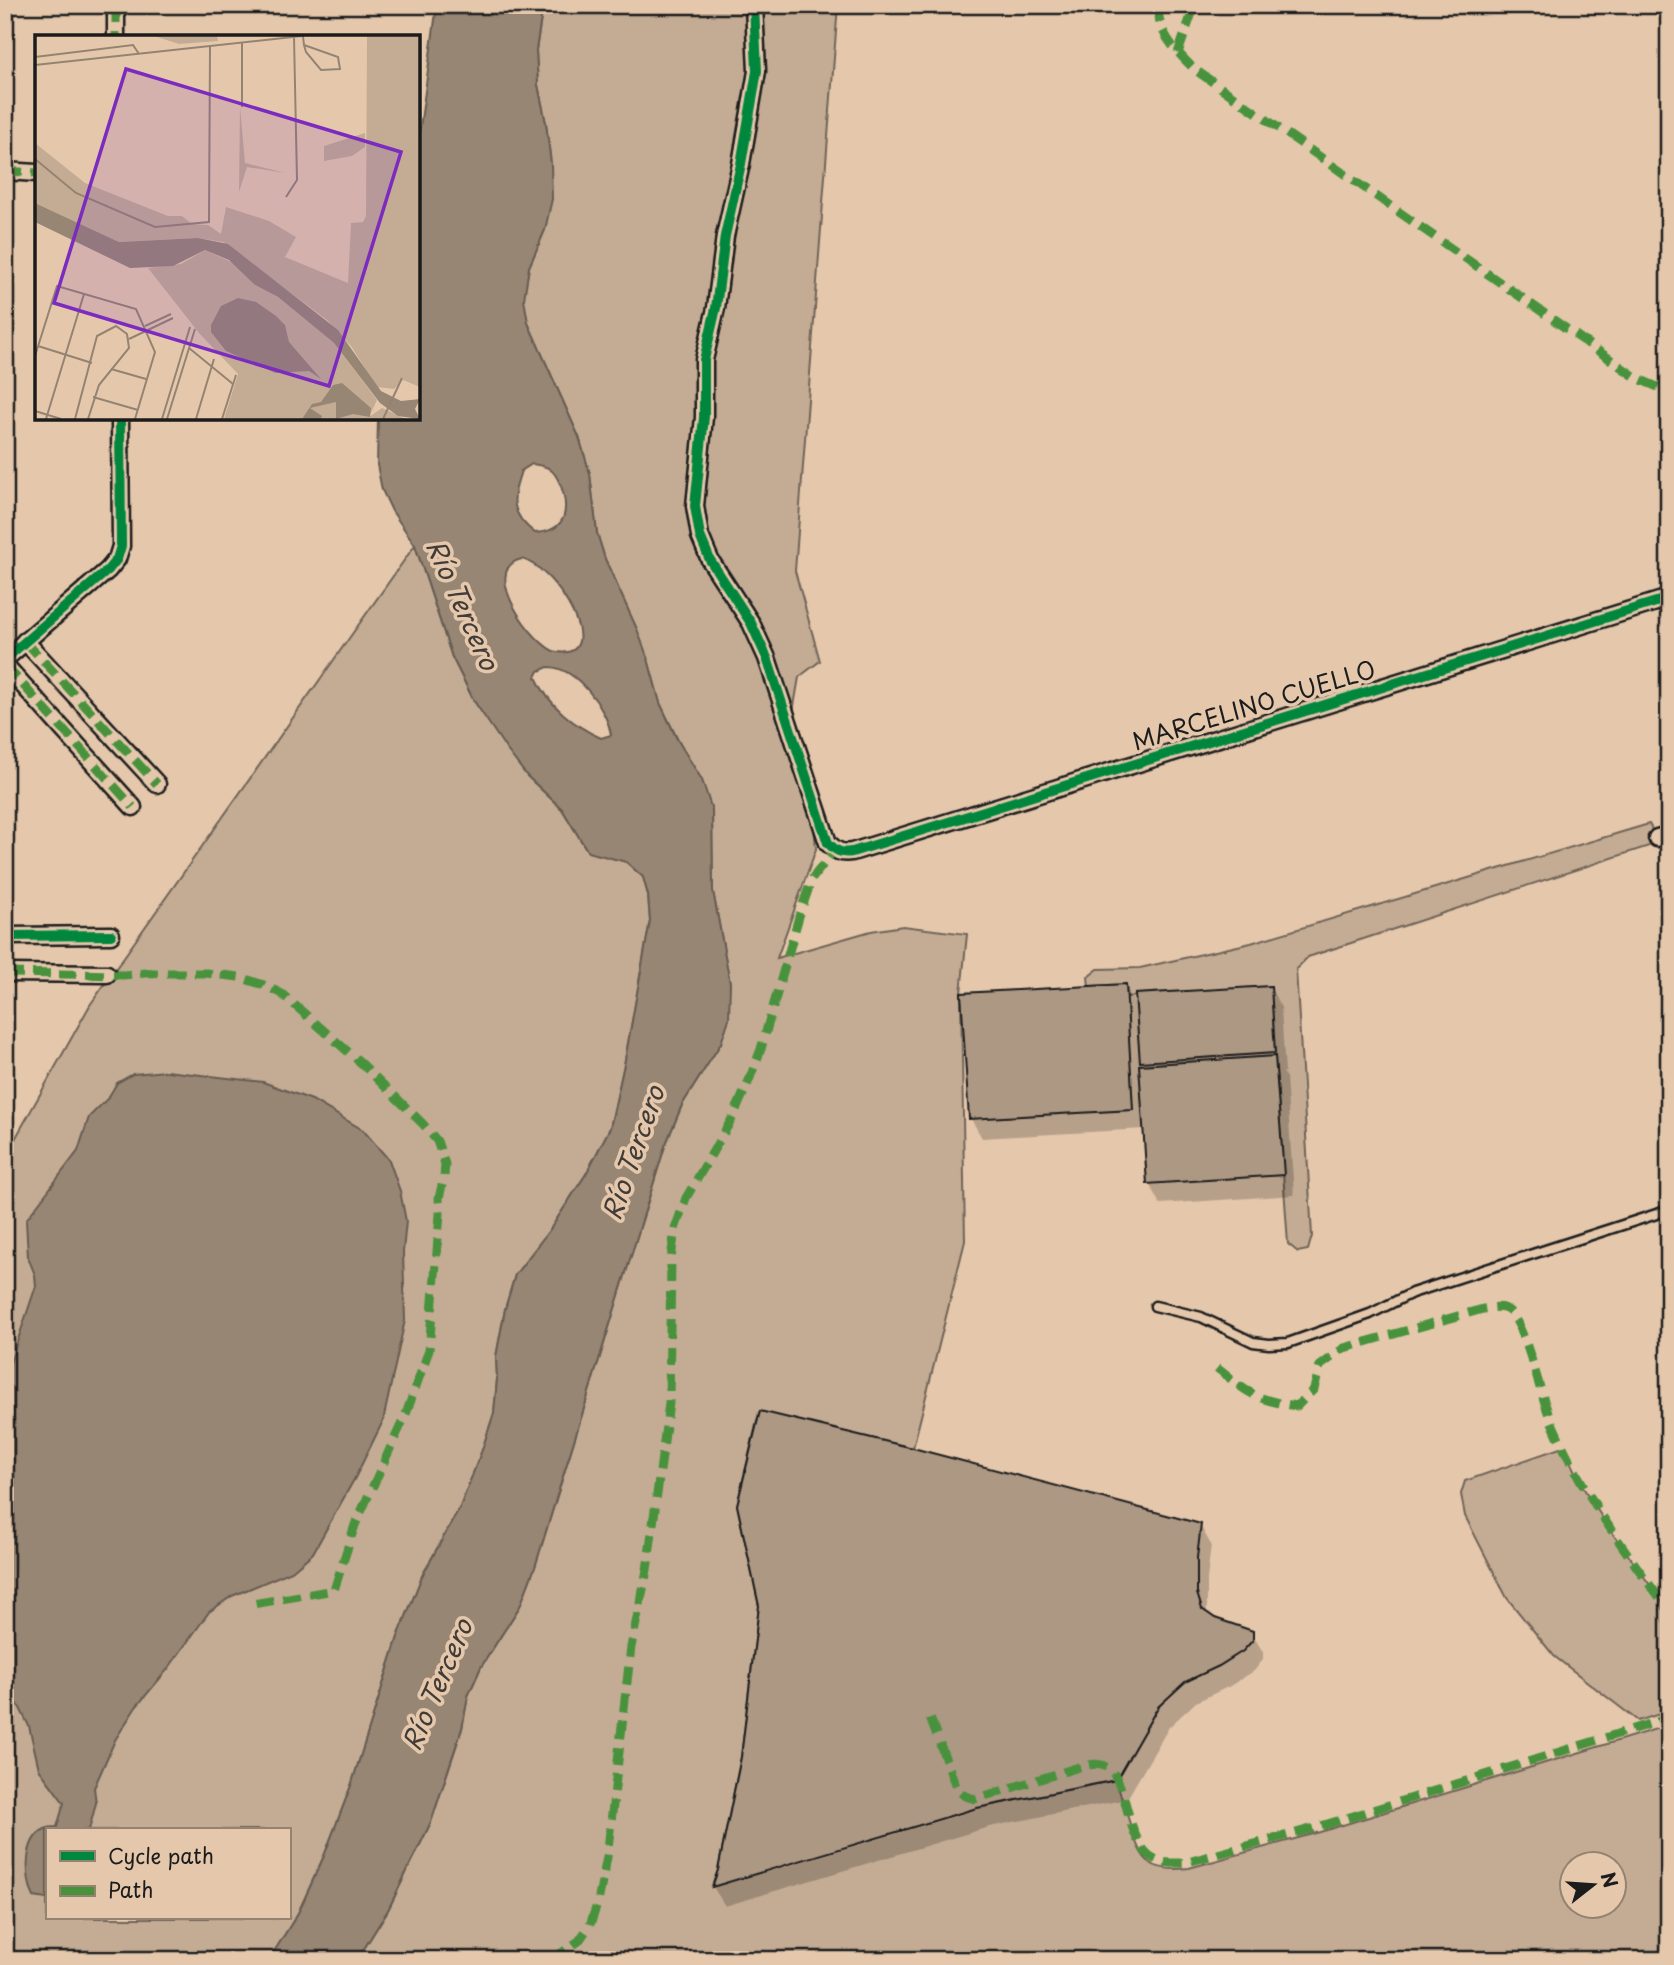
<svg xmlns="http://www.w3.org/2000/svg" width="1674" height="1965" font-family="'Playpen Sans',sans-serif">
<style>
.green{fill:#c4ac94;stroke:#706458;stroke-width:2;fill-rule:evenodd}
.water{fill:#988675;stroke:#665c51;stroke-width:2;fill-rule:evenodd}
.shadow{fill:#0003;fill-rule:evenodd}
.building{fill:#ad9884;stroke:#1c1c1c;stroke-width:2}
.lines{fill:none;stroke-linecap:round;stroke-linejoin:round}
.service-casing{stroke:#1c1c1c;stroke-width:13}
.minor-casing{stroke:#1c1c1c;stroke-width:21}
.service{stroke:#e5c8ac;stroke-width:8}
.minor{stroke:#e5c8ac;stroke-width:16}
.quiet{stroke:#49923c;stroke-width:9;stroke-dasharray:18 9;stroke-linecap:butt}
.cycleway-casing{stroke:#e5c8ac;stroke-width:15}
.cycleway{stroke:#00873e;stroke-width:10}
.labels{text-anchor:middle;stroke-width:7;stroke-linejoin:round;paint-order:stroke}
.street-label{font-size:24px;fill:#1c1c1c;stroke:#e5c8ac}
.water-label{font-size:26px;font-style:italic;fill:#413c37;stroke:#e5c8ac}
.inset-road{fill:none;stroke:#958372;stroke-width:2}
.view{fill:#7b2cbf;fill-opacity:0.15;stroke:#7b2cbf;stroke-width:3.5}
.inset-edge{fill:none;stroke:#1c1c1c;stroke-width:3.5}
</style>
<rect width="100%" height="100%" fill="#e5c8ac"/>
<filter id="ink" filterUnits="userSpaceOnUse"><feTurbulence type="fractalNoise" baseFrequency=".0143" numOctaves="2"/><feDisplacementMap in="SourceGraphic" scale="14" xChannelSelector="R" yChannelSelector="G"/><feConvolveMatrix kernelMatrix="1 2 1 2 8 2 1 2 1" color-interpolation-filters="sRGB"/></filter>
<g filter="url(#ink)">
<g class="green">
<path d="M543 5H838L795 571 820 661 799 677 788 741 803 782 814 827 816 849 777 958 871 931 903 926 967 934 961 993 965 1241 913 1448 759 1412 737 1505 759 1606 741 1757 718 1870 712 1886 977 1808 1116 1780C1121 1796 1126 1812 1131 1827 1141 1862 1151 1873 1189 1868L1320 1832 1669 1725V1960H357L388 1910 431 1822 462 1729 468 1696 481 1667 520 1606 535 1567 665 1146 682 1105 721 1043 730 983 713 891 712 810 660 703 648 659 605 559 597 533 590 474 579 437 528 323 523 299 529 267 545 230 551 164 546 123 538 85 536 50ZM1572 1864H1614V1906H1572Z"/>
<path d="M415 545 452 657 474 701 527 776 562 809 588 852 626 861 643 877 648 895 650 921 625 1060 610 1128 586 1174 551 1228 515 1275 505 1309 496 1357 497 1379 494 1413 482 1450 460 1507 422 1576 398 1637 352 1783 324 1856 298 1913 269 1960H24L29 1955 5 1949V1157L90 1005ZM47 1830H289V1918H47Z"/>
<polygon points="1649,824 1654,832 1649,846 1308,957 1296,969 1312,1236 1308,1250 1298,1252 1288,1244 1270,986 1127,997 1126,984 1089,986 1088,977 1098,969 1140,968 1251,943"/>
<polygon points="1563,1447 1581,1484 1610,1530 1669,1611 1669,1711 1638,1721 1554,1656 1507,1598 1465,1516 1461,1494 1465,1481"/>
</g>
<g class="water">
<path d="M437 5H543L536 50 538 85 546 123 551 164 552 199 545 230 529 267 524 299 528 323 579 437 590 474 597 533 605 559 637 629 648 659 660 703 677 739 702 780 712 810 713 891 730 983 729 1019 721 1043 682 1105 665 1146 535 1567 520 1606 481 1667 468 1696 462 1728 431 1822 388 1910 357 1960H269L298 1913 324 1856 352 1783 398 1637 422 1576 460 1507 482 1450 494 1413 497 1379 496 1357 505 1309 515 1275 551 1228 586 1174 610 1128 625 1060 650 921 648 895 643 877 626 862 588 852 562 809 527 776 507 750 474 701 452 657 415 545 392 511 382 490 377 465 378 418H418V142ZM532 464C537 465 544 466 548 468 562 476 571 510 560 523 553 531 545 532 535 533 510 514 511 499 521 471ZM522 559C557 568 610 660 557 652 535 648 477 569 522 559ZM548 667C576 667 607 708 611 735L601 738C574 726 548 705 536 677L539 671Z"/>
<path d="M166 1071 263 1082 312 1100 363 1130 389 1160 400 1191 406 1221 403 1252 405 1320 383 1421 356 1476 313 1553 292 1571 232 1596 209 1612 168 1669 136 1707 115 1740 94 1788 96 1803 89 1830H47V1899L34 1897C25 1879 23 1839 45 1829 49 1827 53 1827 57 1827L64 1803 39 1769 29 1726 20 1708 5 1688V1378L36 1286 35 1275 28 1257 26 1220 78 1151 89 1117 108 1098 117 1083 133 1074Z"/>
</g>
<g class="shadow">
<polygon points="1125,986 1137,1007 1270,987 1281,1007 1285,1072 1283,1072 1286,1077 1294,1195 1160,1204 1149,1184 1145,1129 982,1138 971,1119"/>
<path d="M1200 1525 1211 1545 1207 1579V1615L1251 1632 1263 1652V1660L1254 1671 1230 1686 1196 1702 1169 1727 1127 1799 989 1827 725 1906 713 1887 719 1871ZM985 1804 986 1807 730 1883V1880Z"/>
</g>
<g class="building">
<polygon points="1126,984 1133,1110 969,1119 961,993"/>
<polygon points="1271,986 1275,1053 1140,1062 1135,994"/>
<polygon points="1275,1056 1284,1175 1147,1184 1139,1065"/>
<polygon points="760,1411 913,1448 1201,1524 1197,1558 1197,1593 1202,1609 1215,1618 1253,1631 1253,1640 1243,1651 1219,1666 1185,1682 1158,1707 1116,1780 977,1808 712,1887 718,1870 741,1757 759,1606 737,1505"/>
</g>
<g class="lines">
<defs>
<polyline id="service" points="1155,1306 1201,1317 1253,1342 1269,1344 1288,1343 1370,1314 1412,1293 1669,1210"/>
<g id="minor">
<polyline points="116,5 116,37"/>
<path d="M754 5 757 71 741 164 725 236 716 308 704 360V417L695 506 700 536 710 560 751 623 767 658 828 843C836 851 841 854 852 852L1669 598"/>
<polyline points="5,171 37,173"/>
<polyline points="25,641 157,784"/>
<polyline points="5,659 108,570 117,559 121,546 120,418"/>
<polyline points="5,665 133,807"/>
<polyline points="1657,838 1669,835"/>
<polyline points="5,936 111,935"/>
<polyline points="5,973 107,974"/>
</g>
</defs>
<use href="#service" class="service-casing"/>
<use href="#minor" class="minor-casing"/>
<use href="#service" class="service"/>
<use href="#minor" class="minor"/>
<g class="quiet">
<polyline points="116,5 116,37"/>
<path d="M1159 5C1155 31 1177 52 1194 69L1637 378 1669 392"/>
<polyline points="1178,53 1192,13 1191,5"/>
<polyline points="5,171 37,173"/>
<polyline points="25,641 157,784"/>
<polyline points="5,665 133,807"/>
<polyline points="5,973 123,975 146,973 206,973 239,977 264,985 282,994 361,1063 423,1124 437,1141 445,1164 444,1177 439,1198 440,1214 429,1350 406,1414 355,1525 334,1590 253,1604"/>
<path d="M1217 1368C1248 1393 1255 1400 1297 1406L1314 1389 1320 1366 1344 1348 1483 1309C1491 1308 1502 1305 1509 1311 1525 1324 1541 1398 1551 1420 1580 1490 1624 1550 1669 1611"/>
<path d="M930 1718 957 1789 965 1796 975 1799 1079 1767C1088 1765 1098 1762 1106 1767 1130 1779 1124 1847 1157 1860 1165 1864 1175 1863 1184 1863L1318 1827 1669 1718"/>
<polyline points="551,1960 579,1941 590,1925 598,1902 607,1857 631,1647 647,1570 669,1403 671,1259 675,1229 686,1198 733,1117 748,1083 761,1049 800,913 812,879 834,850"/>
</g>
<defs>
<g id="cycleway">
<path d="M754 5 757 71 741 164 725 236 716 308 704 360V417L695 506 700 536 710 560 751 623 767 658 828 843C836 851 841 854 852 852L1669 598"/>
<polyline points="5,659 108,570 117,559 121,546 120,418"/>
<polyline points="5,936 111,935"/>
</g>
</defs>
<use href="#cycleway" class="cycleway-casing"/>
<use href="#cycleway" class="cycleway"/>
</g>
</g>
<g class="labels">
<g class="street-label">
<text transform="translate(1254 706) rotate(-17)" y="8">MARCELINO CUELLO</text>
</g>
<g class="water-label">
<text transform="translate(462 605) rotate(66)" y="9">Río Tercero</text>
<text transform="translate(634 1153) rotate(-71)" y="9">Río Tercero</text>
<text transform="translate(438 1685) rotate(-67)" y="9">Río Tercero</text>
</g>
</g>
<g transform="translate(35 35)">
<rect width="385" height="385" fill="#e5c8ac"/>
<path d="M119 1H182L183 6 144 9ZM332 1H385V352L368 345 359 354 342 352 316 311 292 285 188 207 163 203 84 207 0 168V108L50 148 133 181H147L157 189 173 190 186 199 191 172 234 186 261 202 250 222 313 248 316 188 328 187 331 181ZM205 72 210 128 250 138 212 132 204 157ZM330 98V112L317 121 289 126V111ZM170 215 203 230 220 250 243 262 299 308 342 365 334 382 347 373 371 384H189L203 339 164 298 113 233 146 229Z" fill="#c4ac94"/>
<path d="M0 168 84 207 163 203 193 209 303 295 346 356 366 366 385 364 380 374 385 384 363 381 345 368 299 308 243 262 220 250 194 225 170 215 138 231 95 233 0 187ZM203 263 221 267 241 281 250 290 254 307 286 344 274 336 240 338 191 316 176 297V290L186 271ZM307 348 336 373 335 382 318 379 301 384V367L275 373 287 381 286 384H267L277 369 286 367 298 350Z" fill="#988675"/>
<path class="inset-road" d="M268 1 269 10 271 17 286 35 305 34 303 22 269 10M207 8V72M0 22 98 10 104 19M0 30 267 1M0 124 41 158 120 192 174 187 175 12M251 162 262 145 259 2M110 291 136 279M94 304 138 283M3 311 57 328M154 313 198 349M0 321 22 251 101 274 120 317 100 384M76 334 111 344M58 362 103 375M0 376 26 384M11 384 49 259M40 384 62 301 81 291 92 299 94 313 64 350 53 384M127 384 155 292M132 384 160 294M161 384 179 324M187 384 201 340M348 384 367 343"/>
<path class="view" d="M91 34 366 117 294 351 19 268Z"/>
<rect width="385" height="385" class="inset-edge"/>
</g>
<rect width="1674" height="1965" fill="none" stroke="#e5c8ac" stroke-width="28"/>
<rect x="14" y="14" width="1646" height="1937" fill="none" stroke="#1c1c1c" stroke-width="2.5" filter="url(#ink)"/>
<rect x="46" y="1828" width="245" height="91" fill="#e5c8ac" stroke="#958372" stroke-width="2"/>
<rect x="60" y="1851" width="35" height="10" fill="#00873e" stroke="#958372" stroke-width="2"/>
<text x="108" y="1864" font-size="21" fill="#1c1c1c">Cycle path</text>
<rect x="60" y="1886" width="35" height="10" fill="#49923c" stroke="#958372" stroke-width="2"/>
<text x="108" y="1898" font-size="21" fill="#1c1c1c">Path</text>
<g transform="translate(1593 1885) rotate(73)"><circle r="33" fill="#e5c8ac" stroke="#958372" stroke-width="2"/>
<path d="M0-5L12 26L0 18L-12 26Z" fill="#1c1c1c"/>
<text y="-10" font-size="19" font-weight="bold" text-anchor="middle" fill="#1c1c1c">N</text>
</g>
</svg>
